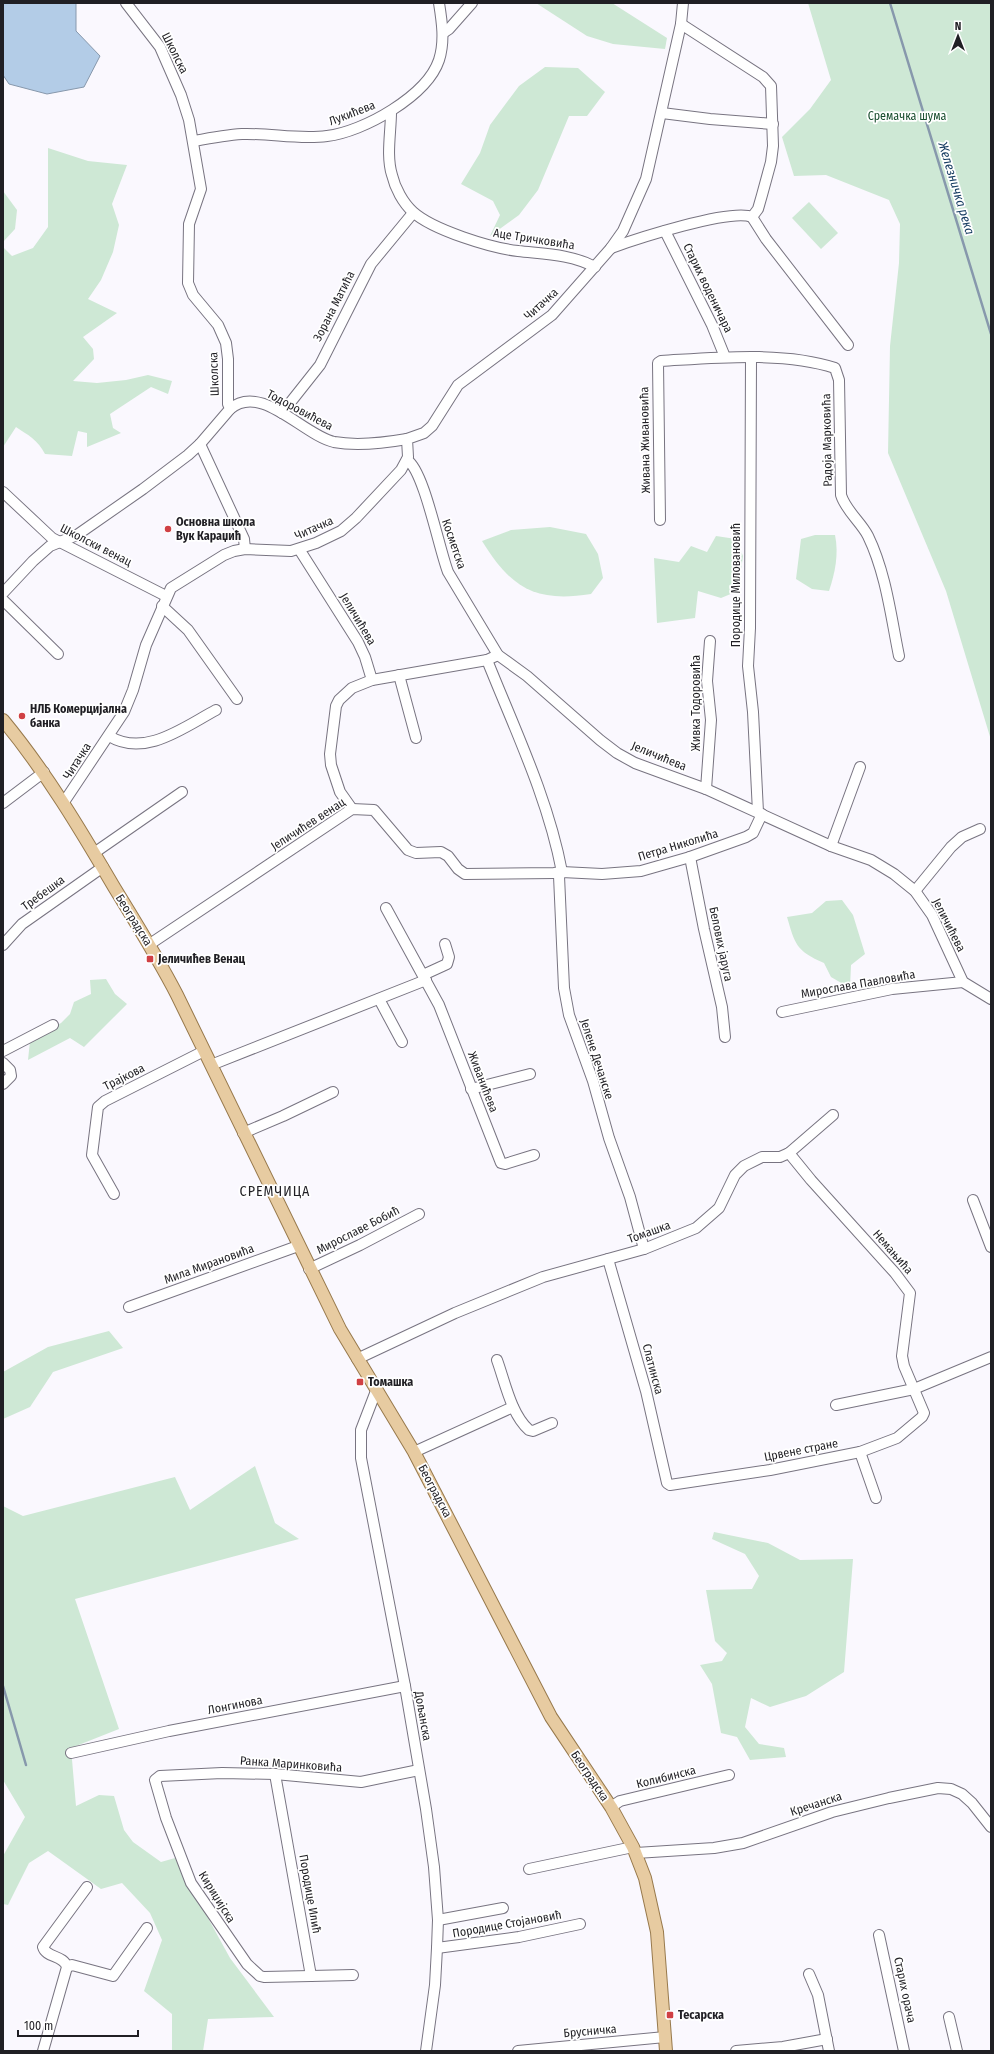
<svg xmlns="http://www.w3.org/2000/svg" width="994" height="2054" font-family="'Fira Sans Condensed',sans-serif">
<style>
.green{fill:#cee8d5}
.water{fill:#b3cce7;stroke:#8798ac}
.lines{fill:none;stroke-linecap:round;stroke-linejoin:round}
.stream{stroke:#8798ac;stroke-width:2.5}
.minor-casing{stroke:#787481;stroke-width:12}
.major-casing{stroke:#97794c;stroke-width:14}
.minor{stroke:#fff;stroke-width:10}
.major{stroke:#e7cba1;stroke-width:12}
.poi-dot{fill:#d04044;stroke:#fff;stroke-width:1.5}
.labels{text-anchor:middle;stroke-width:3.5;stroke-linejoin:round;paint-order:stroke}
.street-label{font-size:12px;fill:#201f24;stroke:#fff}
.park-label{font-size:12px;fill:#184d2e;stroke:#fff}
.poi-label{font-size:12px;font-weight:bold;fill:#201f24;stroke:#fff;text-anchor:start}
.water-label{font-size:13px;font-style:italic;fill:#173d62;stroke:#fff}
.quarter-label{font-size:14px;letter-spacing:1px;fill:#201f24;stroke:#fff}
</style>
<rect width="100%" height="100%" fill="#faf8fe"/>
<g class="green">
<polygon points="536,3 612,3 667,38 665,49 613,44 587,36"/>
<polygon points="808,3 991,3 991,740 946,591 888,453 890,346 899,263 900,224 889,200 826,175 794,176 782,137 810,109 831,80"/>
<polygon points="545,67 578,68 605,92 587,116 569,116 538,190 519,215 490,236 500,215 493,201 461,184 480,153 490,125 519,86"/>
<path d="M48 148 88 161 127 165 112 204 119 225 113 252 101 280 88 299 117 313 83 337 93 349 94 359 73 381 97 383 126 380 148 375 172 381 168 394 151 387 110 414 113 428 121 433 87 447V433L78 431 72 456 45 454C38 440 28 435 16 427L3 447V247L12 256 33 248 48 227Z"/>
<polygon points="3,191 17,210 15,229 3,242"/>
<polygon points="809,202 838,233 821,249 792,218"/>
<path d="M550 527 586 534 598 554 603 578 591 594C535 603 511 588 482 541L511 530Z"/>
<path d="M815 535H835C839 554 835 573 829 591L812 589 796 579 801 539Z"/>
<polygon points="716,536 736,539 743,556 738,591 721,598 698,591 695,618 657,623 654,558 679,562 691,546 707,552"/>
<path d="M842 900 853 915 865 954 851 965 850 988 831 977 824 963C796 951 795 944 787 917L812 913 826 901Z"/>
<polygon points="106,979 115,994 127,1004 84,1047 70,1038 28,1060 30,1041 61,1023 70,1014 74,1002 91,994 90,980"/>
<polygon points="109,1331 123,1348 53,1372 30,1407 3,1419 3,1372 48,1347"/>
<polygon points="255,1466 275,1523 299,1539 75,1599 119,1729 71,1748 76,1806 99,1795 114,1796 124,1830 133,1842 161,1862 175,1858 230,1958 274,2017 208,2019 203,2051 172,2051 172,2014 144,1991 162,1940 150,1913 122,1883 101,1889 48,1851 29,1863 8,1905 3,1904 3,1856 25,1817 3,1780 3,1506 23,1516 175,1477 190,1510"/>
<polygon points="714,1532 768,1543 800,1560 853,1559 844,1672 806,1696 770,1707 751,1698 745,1727 759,1744 784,1748 786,1757 750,1760 737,1737 721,1733 712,1684 700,1665 722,1661 727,1653 715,1641 706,1590 752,1589 759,1576 745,1554 712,1539"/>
</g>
<polygon class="water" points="3,3 76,3 76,31 100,56 84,87 47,94 9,84 3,75"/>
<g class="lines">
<g class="stream">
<polyline points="890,3 991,334"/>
<polyline points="3,1686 26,1765"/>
</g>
<defs>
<g id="minor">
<polyline points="681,24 763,77 771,86 773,146 771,162 762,195 758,209 752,217"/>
<polyline points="443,33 449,29 472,3"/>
<path d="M391 112C391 132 386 156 392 175 395 188 403 203 413 212 433 230 491 248 518 251 544 254 571 254 595 267"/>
<polyline points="662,113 710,119 773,124"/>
<path d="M194 141C210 138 226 135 242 134 271 133 299 140 327 136 363 132 427 96 439 60 445 41 442 22 439 3"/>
<polyline points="752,217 766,239 848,345"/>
<polyline points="665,231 712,325 725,357"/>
<path d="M611 248C636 239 731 208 752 217"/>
<polyline points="751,358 750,628 748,666 753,712 758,812"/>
<path d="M230 409C261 382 303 435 334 442 356 446 384 443 407 439"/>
<polyline points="282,413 320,365 371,264 413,213"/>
<polyline points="200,444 244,539 245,549"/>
<path d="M407 460C424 470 439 549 448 572L498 655 527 676 600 740 617 753 635 763 706 789 831 846 871 860 894 874 915 891 932 915 963 982 991 999"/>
<polyline points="3,492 52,538 166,596"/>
<path d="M660 520 658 363 661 361C714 358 784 351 835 368L839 380 841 495C846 511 861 522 868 536 886 573 891 617 899 656"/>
<polyline points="299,549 358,642 365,657 372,680"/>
<polyline points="3,593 33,561 50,546 77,535 143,489 188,455 200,444 230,409 228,404 228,359 226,343 218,325 193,295 188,283 189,224 201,189 189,120 181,95 160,47 126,3"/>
<polyline points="3,600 58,654"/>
<polyline points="162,606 188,630 237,699"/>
<path d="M487 660C515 730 548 798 562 872"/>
<polyline points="399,675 416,738"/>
<path d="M109 736C145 758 184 727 216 710"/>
<polyline points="706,789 711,720 707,681 710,641"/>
<polyline points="64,802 124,712 133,690 146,645 171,588 224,555 234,551 245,549 291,551 316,543 341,531 356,518 401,470 408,457 407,439 424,433 432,426 458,385 552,315 611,248 623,231 646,179 681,24 683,3"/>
<polyline points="3,803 44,772"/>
<polyline points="352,809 340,792 331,765 330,754 336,706 339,700 352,688 372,680 487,660 498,655"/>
<polyline points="831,846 860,767"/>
<polyline points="94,853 182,792"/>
<polyline points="690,857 704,929 722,1007 725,1037"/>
<polyline points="562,872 559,876 564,988 569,1015 593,1081 609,1138 630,1197 644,1249"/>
<polyline points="915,891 951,847 962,837 980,829"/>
<polyline points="386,908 439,1005 501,1163 505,1164 534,1155"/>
<polyline points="150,944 352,809 374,810 408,850 416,853 441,852 448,856 458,869 465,874 554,873 562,872 602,874 641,871 690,857 746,837 753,833 762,814"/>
<polyline points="3,945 22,924 103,867"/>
<polyline points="423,975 447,964 449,957 445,944"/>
<polyline points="379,999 402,1042"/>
<polyline points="782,1012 892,989 963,982"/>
<polyline points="3,1051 53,1025"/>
<polyline points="3,1063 10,1070 11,1076 3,1084"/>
<polyline points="211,1065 426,980"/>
<polyline points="471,1089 530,1074"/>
<polyline points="243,1133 283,1116 333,1092"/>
<polyline points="114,1194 92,1155 98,1107 105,1101 204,1051"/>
<polyline points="973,1200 991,1247"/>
<polyline points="608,1259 646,1391 667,1483 670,1485 770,1470 860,1452 897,1438 922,1417 924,1413 904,1366 902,1356 910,1293 895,1273 811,1180 789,1153"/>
<polyline points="309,1269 360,1245 419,1214"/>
<polyline points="129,1307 298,1246"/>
<polyline points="357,1359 455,1313 543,1277 644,1249 696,1228 719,1208 735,1175 744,1166 762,1157 780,1157 789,1153 833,1115"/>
<path d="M497 1360C505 1382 511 1414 529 1430L533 1431 552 1423"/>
<polyline points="376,1391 361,1430 361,1458 405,1686 426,1809 434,1867 438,1920 437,1948 435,1985 426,2051"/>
<polyline points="836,1405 914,1389 991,1357"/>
<polyline points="414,1452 513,1407"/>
<polyline points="860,1452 876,1498"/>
<polyline points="71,1753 169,1731 405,1686"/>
<polyline points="275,1774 311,1976 353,1975"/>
<polyline points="611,1807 620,1801 729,1775"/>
<polyline points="636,1853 714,1848 743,1843 832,1812 889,1798 938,1788 951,1789 962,1794 972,1803 991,1827"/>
<polyline points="529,1869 633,1847"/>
<polyline points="438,1920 503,1908"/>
<polyline points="879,1935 904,2051"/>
<polyline points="437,1948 519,1937 580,1924"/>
<polyline points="67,1967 72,1965 113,1976 147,1928"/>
<polyline points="809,1974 818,1995 829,2051"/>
<polyline points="311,1976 264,1977 260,1976 247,1964 191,1883 166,1818 155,1780 160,1776 222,1773 275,1774 361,1782 419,1770"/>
<polyline points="949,2017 957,2051"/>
<path d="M43 2051 67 1967C64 1955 46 1958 43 1947L87 1887"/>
<polyline points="518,2051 665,2037"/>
<polyline points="736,2051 783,2047 827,2039"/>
</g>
<path id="major" d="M3 720C46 772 80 829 114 887 136 923 158 958 177 995L340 1329 414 1452 551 1717 611 1807 633 1847 645 1878 657 1932 666 2051"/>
</defs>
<use href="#minor" class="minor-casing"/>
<use href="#major" class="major-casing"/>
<use href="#minor" class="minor"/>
<use href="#major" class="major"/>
</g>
<g class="poi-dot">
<circle cx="168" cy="529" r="4"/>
<circle cx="22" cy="716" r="4"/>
<rect x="146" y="955" width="8" height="8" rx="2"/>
<rect x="356" y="1378" width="8" height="8" rx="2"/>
<rect x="666" y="2011" width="8" height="8" rx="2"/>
</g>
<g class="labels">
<g class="street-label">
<text transform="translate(175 53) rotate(63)" y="4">Школска</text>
<text transform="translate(352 113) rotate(-21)" y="4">Лукићева</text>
<text transform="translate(534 239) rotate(9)" y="4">Аце Тричковића</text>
<text transform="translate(708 288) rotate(64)" y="4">Старих воденичара</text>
<text transform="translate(541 304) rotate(-42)" y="4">Читачка</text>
<text transform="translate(334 306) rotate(-63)" y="4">Зорана Матића</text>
<text transform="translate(214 374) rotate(-92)" y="4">Школска</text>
<text transform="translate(300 410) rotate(28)" y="4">Тодоровићева</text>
<text transform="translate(645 440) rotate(-91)" y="4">Живана Живановића</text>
<text transform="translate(827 440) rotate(-91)" y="4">Радоја Марковића</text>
<text transform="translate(314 528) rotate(-24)" y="4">Читачка</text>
<text transform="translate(454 544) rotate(71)" y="4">Косметска</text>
<text transform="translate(96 545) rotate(27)" y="4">Школски венац</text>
<text transform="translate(736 585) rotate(-90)" y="4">Породице Миловановић</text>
<text transform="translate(358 619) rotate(59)" y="4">Јеличићева</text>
<text transform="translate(696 703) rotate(-90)" y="4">Живка Тодоровића</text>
<text transform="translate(659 756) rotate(22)" y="4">Јеличићева</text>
<text transform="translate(77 761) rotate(-57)" y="4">Читачка</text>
<text transform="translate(308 824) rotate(-33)" y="4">Јеличићев венац</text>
<text transform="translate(678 845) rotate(-17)" y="4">Петра Николића</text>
<text transform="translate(43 893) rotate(-36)" y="4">Требешка</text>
<text transform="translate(134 920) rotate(58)" y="4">Београдска</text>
<text transform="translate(949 925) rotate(63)" y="4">Јеличићева</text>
<text transform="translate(721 944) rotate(78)" y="4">Белових јаруга</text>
<text transform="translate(858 984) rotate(-10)" y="4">Мирослава Павловића</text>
<text transform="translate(597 1059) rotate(72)" y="4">Јелене Дечанске</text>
<text transform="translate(124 1077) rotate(-27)" y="4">Трајкова</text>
<text transform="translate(483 1082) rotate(69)" y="4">Живанићева</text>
<text transform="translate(358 1230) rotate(-27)" y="4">Мирославе Бобић</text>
<text transform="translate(649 1232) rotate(-20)" y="4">Томашка</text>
<text transform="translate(893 1252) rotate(49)" y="4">Немањића</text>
<text transform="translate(209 1264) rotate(-20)" y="4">Мила Мирановића</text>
<text transform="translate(653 1369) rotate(75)" y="4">Слатинска</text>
<text transform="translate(801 1450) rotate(-11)" y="4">Црвене стране</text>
<text transform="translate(435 1491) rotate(62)" y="4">Београдска</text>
<text transform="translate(235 1705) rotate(-11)" y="4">Лонгинова</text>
<text transform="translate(423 1716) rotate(80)" y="4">Дољанска</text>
<text transform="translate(291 1764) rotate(4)" y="4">Ранка Маринковића</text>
<text transform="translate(590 1776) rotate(56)" y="4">Београдска</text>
<text transform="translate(666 1777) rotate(-14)" y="4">Колибинска</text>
<text transform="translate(816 1804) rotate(-18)" y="4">Кречанска</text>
<text transform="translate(310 1894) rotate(80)" y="4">Породице Илић</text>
<text transform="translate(217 1897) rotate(58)" y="4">Кириџијска</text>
<text transform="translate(507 1924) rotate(-10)" y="4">Породице Стојановић</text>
<text transform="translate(905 1990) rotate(78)" y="4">Старих орача</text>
<text transform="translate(590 2031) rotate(-5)" y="4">Брусничка</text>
</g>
<g class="park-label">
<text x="907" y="120">Сремачка шума</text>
</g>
<g class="poi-label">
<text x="176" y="526">Основна школа<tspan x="176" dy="14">Вук Караџић</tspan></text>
<text x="30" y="713">НЛБ Комерцијална<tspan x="30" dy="14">банка</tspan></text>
<text x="158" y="963">Јеличићев Венац</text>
<text x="368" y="1386">Томашка</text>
<text x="678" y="2019">Тесарска</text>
</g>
<g class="water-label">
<text transform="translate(957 188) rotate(73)" y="5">Железничка река</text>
</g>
<g class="quarter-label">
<text x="275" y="1196">СРЕМЧИЦА</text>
</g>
</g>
<rect width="994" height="2054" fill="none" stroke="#201f24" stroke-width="8"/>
<g transform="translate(958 36)" stroke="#ffffff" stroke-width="3" paint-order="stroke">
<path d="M0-3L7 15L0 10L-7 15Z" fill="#201f24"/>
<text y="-6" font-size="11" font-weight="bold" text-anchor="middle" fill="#201f24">N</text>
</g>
<path d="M18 2030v6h120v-6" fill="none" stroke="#201f24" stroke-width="2"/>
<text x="24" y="2030" font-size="12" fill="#201f24" stroke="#ffffff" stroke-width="3" paint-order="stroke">100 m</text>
</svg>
